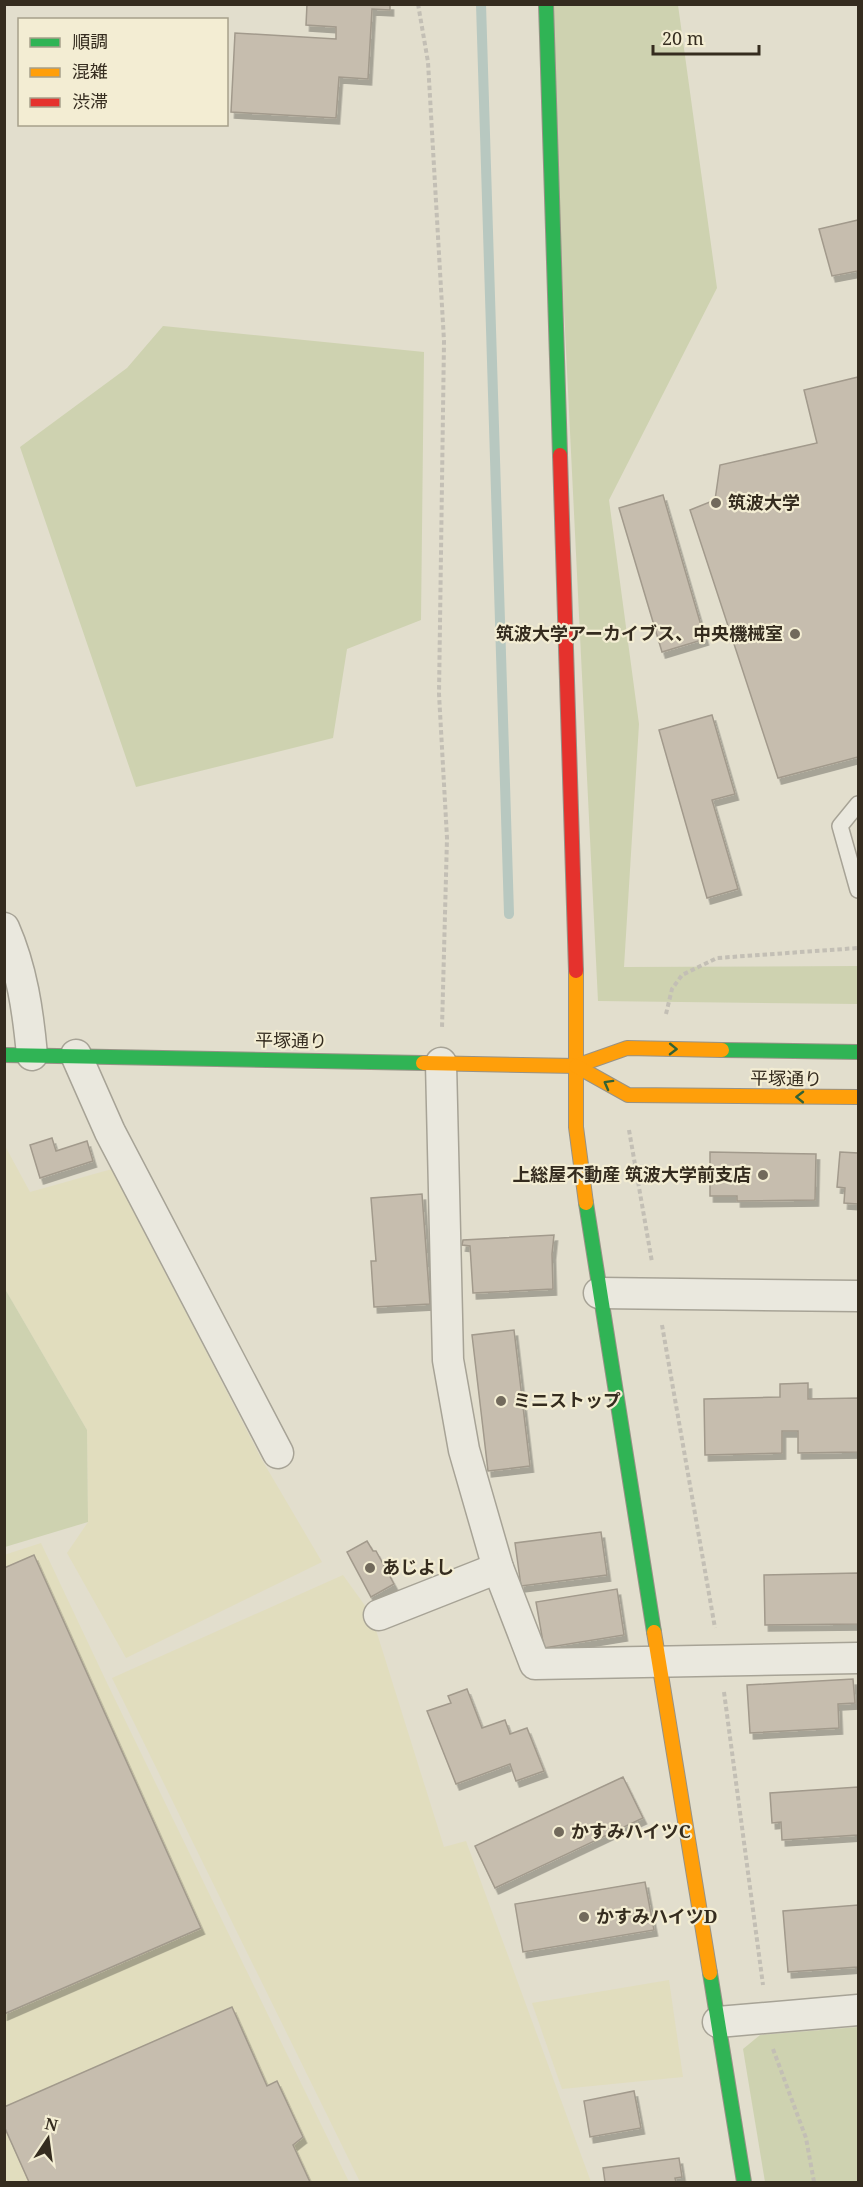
<svg xmlns="http://www.w3.org/2000/svg" width="863" height="2187" font-family="'Noto Serif','Noto Sans JP',serif">
<style>
.farmland{fill:#e1ddbe}
.green{fill:#ced2b0}
.lines{fill:none;stroke-linecap:round;stroke-linejoin:round}
.stream{stroke:#b8c8c0;stroke-width:10}
.building{fill:#c6bdae;stroke:#a29a8c;stroke-width:1.5;filter:url(#shadow)}
.lane-casing{stroke:#a7a396;stroke-width:18}
.street-casing{stroke:#a7a396;stroke-width:33}
.fast-casing{stroke:#979286;stroke-width:16}
.slow-casing{stroke:#979286;stroke-width:16}
.jam-casing{stroke:#979286;stroke-width:16}
.path{stroke:#c3bfb5;stroke-width:4;stroke-dasharray:4.5 3;stroke-linecap:butt}
.lane{stroke:#eae8de;stroke-width:15}
.street{stroke:#eae8de;stroke-width:30}
.fast{stroke:#30b455;stroke-width:14}
.slow{stroke:#ff9f0a;stroke-width:14}
.jam{stroke:#e5322d;stroke-width:14}
.oneway{stroke:#336235}
.poi-dot{fill:#726a5c;stroke:#f3edd3;stroke-width:2}
.labels{text-anchor:middle;stroke-width:4.5;stroke-linejoin:round;paint-order:stroke}
.poi-label{font-size:18px;font-weight:bold;fill:#352c1f;stroke:#f3edd3;text-anchor:start}
.street-label{font-size:18px;fill:#352c1f;stroke:#f3edd3}
</style>
<defs>
<filter id="shadow"><feDropShadow dx="3.5" dy="6" stdDeviation="0" flood-color="#0004"/></filter>
</defs>
<rect width="100%" height="100%" fill="#e2decd"/>
<g class="farmland">
<polygon points="4,1144 30,1192 112,1169 262,1460 322,1562 126,1658 67,1553 88,1522 87,1430 5,1289"/>
<polygon points="41,1543 107,1683 349,2182 5,2182 4,1555"/>
<polygon points="343,1575 371,1614 444,1847 466,1841 591,2182 360,2182 112,1678"/>
<polygon points="669,1980 683,2077 562,2089 532,2003"/>
</g>
<g class="green">
<polygon points="549,5 678,5 717,288 609,500 639,724 624,967 858,966 858,1004 598,1001"/>
<polygon points="163,326 424,352 421,620 347,649 333,738 136,787 20,447 127,368"/>
<polygon points="5,1289 87,1430 88,1522 5,1547"/>
<polygon points="858,2027 858,2182 765,2182 743,2049 760,2035"/>
</g>
<g class="lines">
<polyline class="stream" points="481,4 509,914"/>
</g>
<g class="building">
<polygon points="307,4 390,4 390,10 372,9 368,79 339,77 336,118 231,112 235,33 336,39 336,27 306,25"/>
<polygon points="858,220 858,271 832,276 819,229"/>
<polygon points="858,377 858,757 778,778 690,510 715,500 720,465 817,443 804,390"/>
<polygon points="663,495 705,639 662,652 619,508"/>
<polygon points="712,715 735,794 712,800 738,889 707,898 659,730"/>
<polygon points="52,1138 56,1151 87,1141 93,1161 40,1178 30,1145"/>
<polygon points="710,1152 816,1154 815,1200 737,1201 737,1196 710,1196"/>
<polygon points="840,1152 858,1153 858,1204 844,1203 845,1188 837,1187"/>
<polygon points="422,1194 430,1304 374,1307 371,1261 376,1261 371,1198"/>
<polygon points="554,1235 552,1254 553,1289 473,1293 470,1246 462,1245 463,1240"/>
<polygon points="514,1330 530,1466 488,1471 472,1335"/>
<polygon points="808,1383 808,1399 858,1398 858,1452 798,1453 798,1431 782,1431 782,1453 705,1455 704,1399 780,1397 780,1384"/>
<polygon points="601,1532 607,1575 521,1586 515,1543"/>
<polygon points="367,1541 373,1551 376,1551 394,1584 371,1597 347,1552"/>
<polygon points="34,1555 201,1928 4,2014 4,1568"/>
<polygon points="858,1573 858,1624 765,1625 764,1575"/>
<polygon points="617,1589 624,1635 544,1648 536,1602"/>
<polygon points="853,1679 855,1703 838,1704 839,1728 750,1733 747,1685"/>
<polygon points="467,1689 482,1728 505,1720 510,1734 527,1728 544,1771 516,1781 510,1764 456,1784 427,1711 451,1703 448,1696"/>
<polygon points="623,1777 643,1818 495,1888 475,1846"/>
<polygon points="858,1787 858,1835 782,1840 781,1822 772,1823 770,1793"/>
<polygon points="645,1882 654,1930 523,1952 515,1904"/>
<polygon points="858,1905 858,1967 788,1972 783,1911"/>
<polygon points="232,2007 267,2086 277,2081 303,2137 293,2145 310,2182 29,2182 4,2126 4,2107"/>
<polygon points="634,2091 641,2128 590,2137 584,2101"/>
<polygon points="679,2158 682,2177 675,2178 676,2182 605,2182 603,2168"/>
</g>
<g class="lines">
<defs>
<polyline id="lane" points="858,804 840,826 858,890"/>
<g id="street">
<path d="M4 928C22 969 28 1011 32 1055"/>
<polyline points="76,1055 110,1132 278,1453"/>
<polyline points="441,1063 448,1360 464,1450 498,1568 535,1664 858,1658"/>
<polyline points="599,1293 858,1296"/>
<polyline points="379,1615 498,1568"/>
<polyline points="718,2022 858,2010"/>
</g>
<g id="fast">
<polyline points="546,4 560,455"/>
<polyline points="722,1050 858,1052"/>
<polyline points="4,1055 423,1063"/>
<polyline points="586,1203 654,1632"/>
<polyline points="710,1973 744,2182"/>
</g>
<g id="slow">
<polyline points="576,971 576,1127 586,1203"/>
<polyline points="423,1063 576,1066 627,1048 722,1050"/>
<polyline points="576,1066 628,1095 858,1097"/>
<polyline points="654,1632 710,1973"/>
</g>
<polyline id="jam" points="560,455 576,971"/>
</defs>
<use href="#lane" class="lane-casing"/>
<use href="#street" class="street-casing"/>
<use href="#fast" class="fast-casing"/>
<use href="#slow" class="slow-casing"/>
<use href="#jam" class="jam-casing"/>
<g class="path">
<polyline points="418,4 428,62 444,341 439,694 447,838 442,1028"/>
<polyline points="666,1014 672,989 682,975 717,958 858,948"/>
<polyline points="629,1130 652,1262"/>
<polyline points="662,1325 715,1628"/>
<polyline points="724,1692 763,1985"/>
<polyline points="773,2049 806,2138 814,2182"/>
</g>
<use href="#lane" class="lane"/>
<use href="#street" class="street"/>
<use href="#fast" class="fast"/>
<use href="#slow" class="slow"/>
<use href="#jam" class="jam"/>
</g>
<defs><path id="oneway-chevron" d="M-2-3.5L2.5 0L-2 3.5" fill="none" stroke-width="1.6" stroke-linecap="round" stroke-linejoin="round" transform="scale(1.5)"/></defs>
<g class="oneway">
<use href="#oneway-chevron" transform="translate(673 1049) rotate(1)"/>
<use href="#oneway-chevron" transform="translate(608 1084) rotate(-151)"/>
<use href="#oneway-chevron" transform="translate(800 1097) rotate(-179)"/>
</g>
<g class="poi-dot">
<circle cx="716" cy="503" r="6"/>
<circle cx="795" cy="634" r="6"/>
<circle cx="763" cy="1175" r="6"/>
<circle cx="501" cy="1401" r="6"/>
<circle cx="370" cy="1568" r="6"/>
<circle cx="559" cy="1832" r="6"/>
<circle cx="584" cy="1917" r="6"/>
</g>
<g class="labels">
<g class="poi-label">
<text x="728" y="509">筑波大学</text>
<text x="783" y="640" text-anchor="end">筑波大学アーカイブス、中央機械室</text>
<text x="751" y="1181" text-anchor="end">上総屋不動産 筑波大学前支店</text>
<text x="513" y="1407">ミニストップ</text>
<text x="382" y="1574">あじよし</text>
<text x="571" y="1838">かすみハイツC</text>
<text x="596" y="1923">かすみハイツD</text>
</g>
<g class="street-label">
<text transform="translate(291 1041) rotate(1)" y="6">平塚通り</text>
<text transform="translate(786 1079) rotate(1)" y="6">平塚通り</text>
</g>
</g>
<rect width="863" height="2187" fill="none" stroke="#352c1f" stroke-width="12"/>
<rect x="18" y="18" width="210" height="108" fill="#f3edd3" stroke="#a7a08b" stroke-width="1.5"/>
<rect x="30" y="38" width="30" height="9" fill="#30b455" stroke="#a7a08b" stroke-width="1.5"/>
<text x="72" y="48" font-size="18" fill="#352c1f">順調</text>
<rect x="30" y="68" width="30" height="9" fill="#ff9f0a" stroke="#a7a08b" stroke-width="1.5"/>
<text x="72" y="78" font-size="18" fill="#352c1f">混雑</text>
<rect x="30" y="98" width="30" height="9" fill="#e5322d" stroke="#a7a08b" stroke-width="1.5"/>
<text x="72" y="108" font-size="18" fill="#352c1f">渋滞</text>
<g transform="translate(48 2139) rotate(13)" stroke="#f3edd3" stroke-width="4.5" paint-order="stroke">
<path d="M0-4.5L10 22L0 15L-10 22Z" fill="#352c1f"/>
<text y="-9" font-size="16" font-weight="bold" text-anchor="middle" fill="#352c1f">N</text>
</g>
<path d="M653 45v9h106v-9" fill="none" stroke="#352c1f" stroke-width="3"/>
<text x="662" y="45" font-size="18" fill="#352c1f" stroke="#f3edd3" stroke-width="4.5" paint-order="stroke">20 m</text>
</svg>
